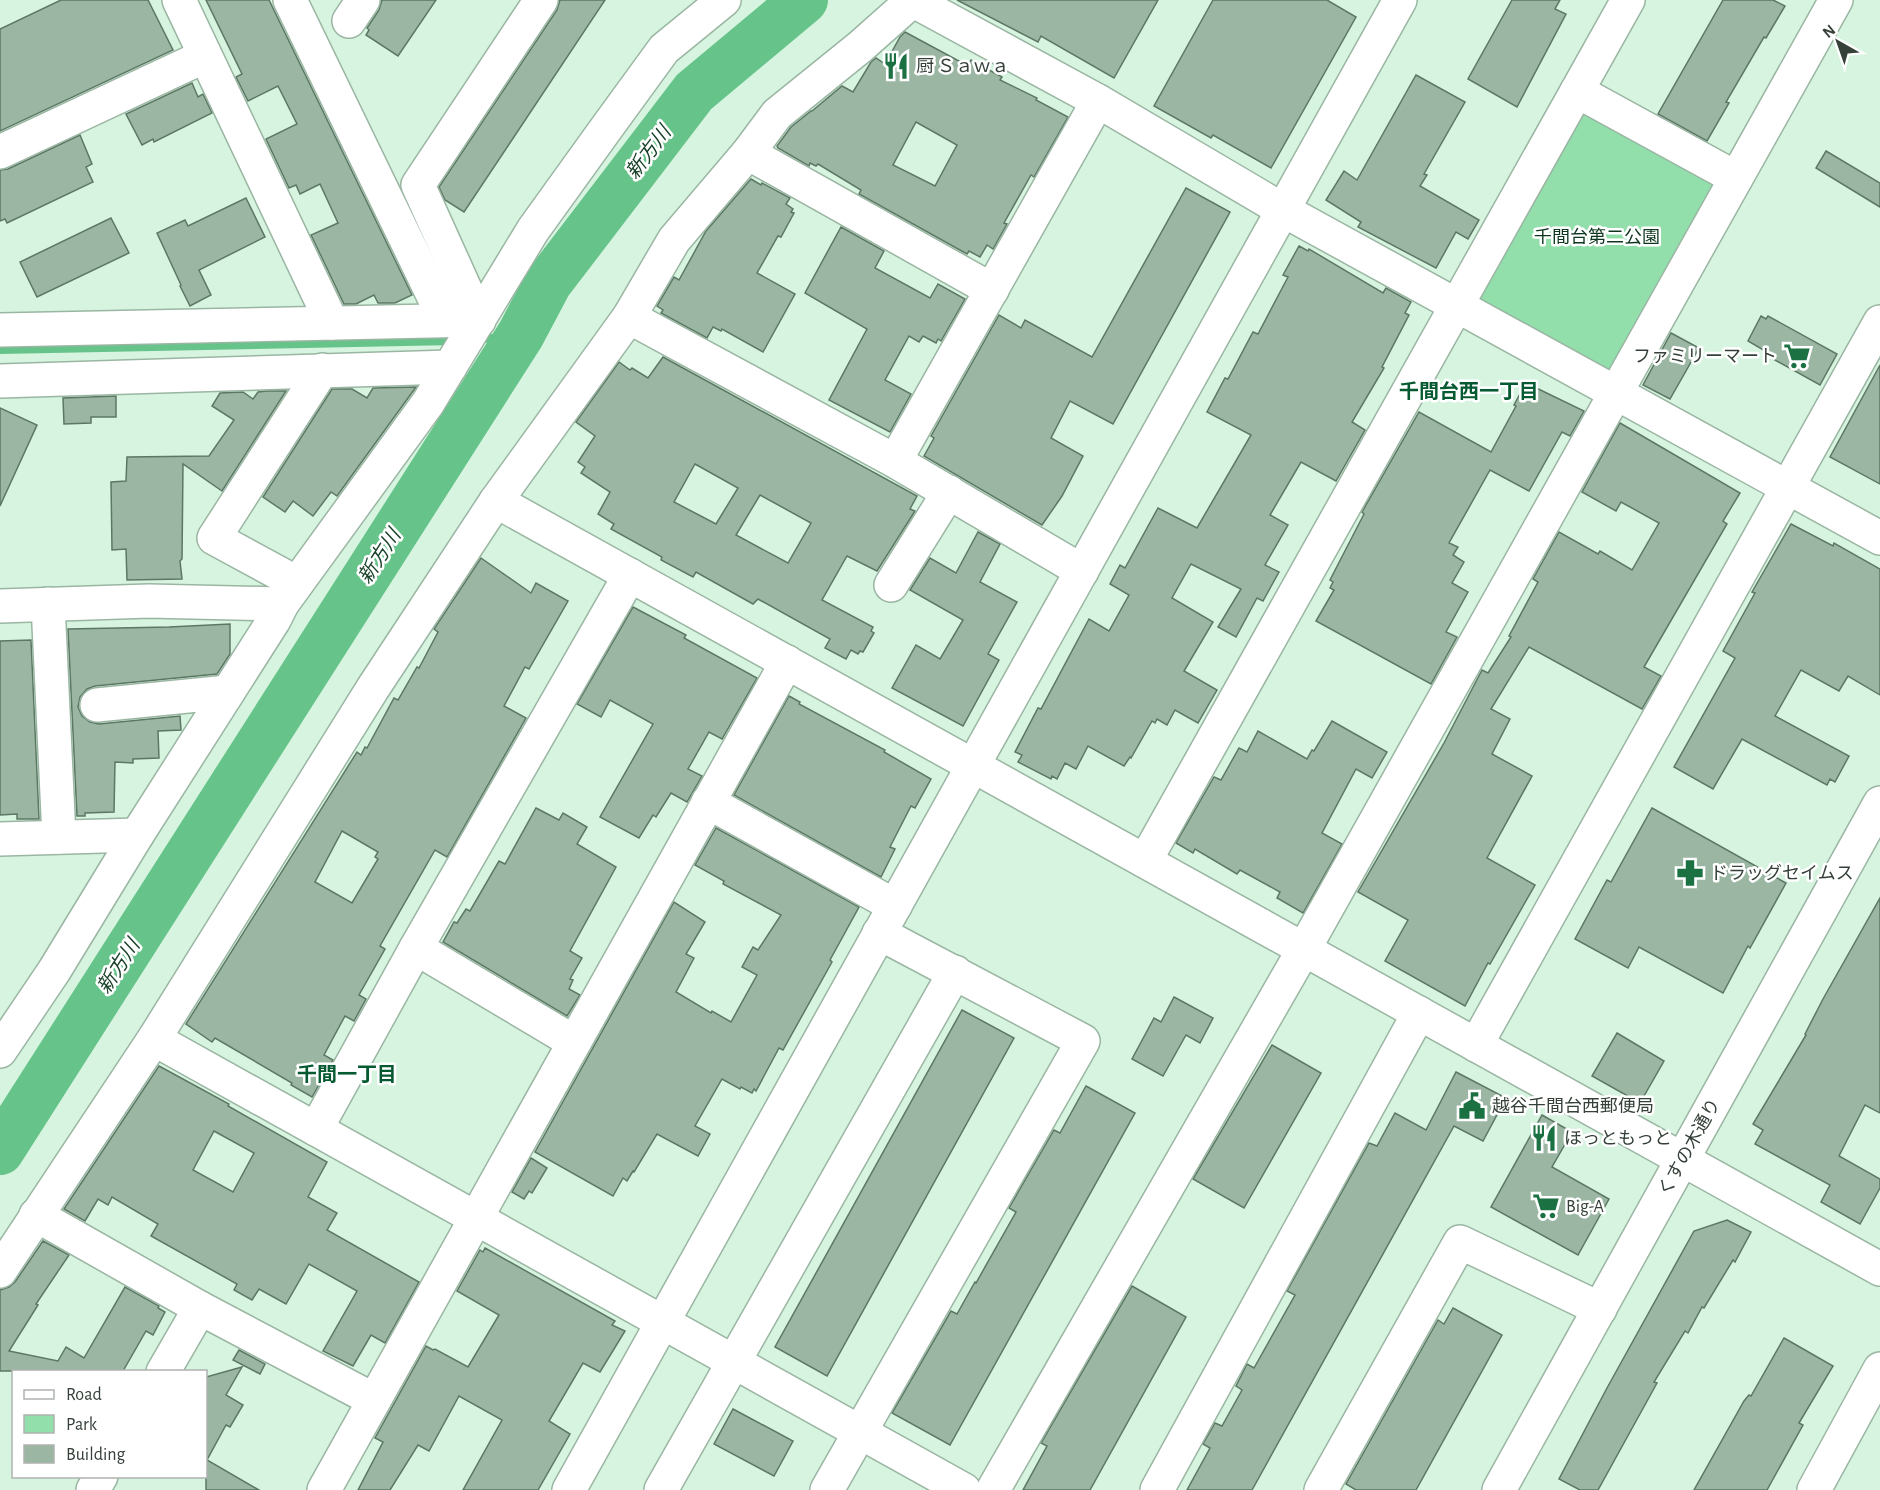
<svg xmlns="http://www.w3.org/2000/svg" width="1880" height="1490" font-family="'Alegreya Sans','Noto Sans JP',sans-serif">
<style>
.green{fill:#92dfac}
.lines{fill:none;stroke-linecap:round;stroke-linejoin:round}
.stream{stroke:#66c389;stroke-width:8}
.river{stroke:#66c389;stroke-width:48}
.building{fill:#9bb7a4;stroke:#5d7765;stroke-width:1.5;fill-rule:evenodd}
.minor-casing{stroke:#9ab6a3;stroke-width:36}
.minor{stroke:#fff;stroke-width:33}
.labels{text-anchor:middle;stroke-width:5;stroke-linejoin:round;paint-order:stroke}
.poi-label{font-size:18px;fill:#344038;stroke:#fff;text-anchor:start}
.park-label{font-size:18px;fill:#0e361f;stroke:#fff}
.street-label{font-size:18px;fill:#344038;stroke:#fff}
.water-label{font-size:20px;font-style:italic;fill:#194028;stroke:#fff}
.neighbourhood-label{font-size:20px;font-weight:bold;fill:#055a31;stroke:#fff}
</style>
<rect width="100%" height="100%" fill="#d6f4df"/>
<polygon class="green" points="1581,102 1719,177 1612,371 1475,297"/>
<g class="lines">
<g class="stream">
<polyline points="477,340 521,334"/>
<polyline points="0,350 455,341"/>
</g>
<polyline class="river" points="0,1151 521,334 548,283 694,92 804,0"/>
</g>
<g class="building">
<polygon points="61,0 148,0 173,50 0,131 0,29"/>
<polygon points="206,0 269,0 412,295 395,303 378,303 374,295 356,304 344,304 311,235 338,223 320,184 300,194 296,185 289,188 266,139 297,124 278,86 248,101 236,77 242,74"/>
<polygon points="382,0 436,0 398,56 366,35 369,30 367,28 379,10"/>
<polygon points="560,0 605,0 464,212 445,200 439,187 557,10"/>
<polygon points="957,0 1158,0 1114,78 1041,36 1038,42"/>
<polygon points="1213,0 1327,0 1356,17 1271,168 1213,135 1211,138 1154,106"/>
<polygon points="1512,0 1560,0 1555,9 1566,14 1517,107 1468,79"/>
<polygon points="1723,0 1773,0 1785,6 1766,38 1764,37 1726,102 1729,103 1707,141 1658,114"/>
<path d="M905 32 968 66 971 60 1002 77 1000 80 1037 98 1036 100 1068 117 1034 177 1031 175 1004 223 1007 224 993 249 987 245 980 257 969 251 967 254 859 194 861 190 818 164 816 166 810 163 809 166 778 148 777 146 791 127 811 111H812L842 86 853 92 871 62 876 58 885 64 900 37ZM916 122 957 145 935 186 893 165Z"/>
<polygon points="1416,75 1465,102 1424,174 1427,175 1420,186 1479,220 1468,239 1456,232 1436,268 1358,227 1361,222 1326,200 1344,171 1357,180"/>
<polygon points="192,83 198,97 203,94 212,113 154,142 153,139 142,145 126,114"/>
<polygon points="80,135 92,164 86,167 93,182 7,223 5,219 0,221 0,170 8,169"/>
<polygon points="1826,151 1880,183 1880,207 1816,168"/>
<polygon points="751,179 761,185 762,183 790,198 786,204 793,209 791,212 794,213 781,237 778,236 757,273 795,294 763,352 722,329 721,331 713,327 707,338 661,313 663,310 657,306 674,277 679,280 706,231"/>
<polygon points="1186,188 1230,212 1113,424 1070,401 1051,438 1083,456 1062,496 1042,525 924,456 934,438 931,436 999,315 1021,328 1025,320 1092,357"/>
<polygon points="246,198 265,237 199,270 211,295 190,306 180,286 181,285 157,233 185,220 188,226"/>
<polygon points="111,218 129,253 37,297 20,262"/>
<polygon points="841,227 884,251 875,268 930,298 938,284 965,299 941,341 938,339 936,343 923,336 919,342 909,336 885,380 911,394 890,432 829,400 867,329 805,293"/>
<polygon points="1299,246 1308,251 1309,249 1383,293 1386,288 1411,302 1405,313 1409,315 1382,367 1384,368 1352,422 1365,430 1336,481 1301,462 1270,515 1288,525 1265,565 1279,572 1263,601 1257,598 1236,637 1218,627 1241,589 1191,564 1172,598 1213,622 1184,671 1217,690 1198,723 1175,710 1167,725 1157,719 1155,723 1152,721 1131,758 1130,757 1124,766 1088,746 1076,769 1065,763 1057,779 1052,776 1051,779 1018,762 1022,755 1015,752 1038,708 1041,709 1089,619 1109,631 1129,595 1110,584 1120,565 1125,568 1158,508 1197,528 1251,435 1207,412 1225,378 1228,379 1253,332 1258,334 1288,277 1283,275"/>
<polygon points="1761,316 1766,319 1768,316 1837,354 1820,385 1766,355 1767,352 1748,341"/>
<polygon points="1671,333 1699,348 1670,399 1643,385"/>
<path d="M663 357 917 496 910 509 915 511 877 571 847 556 822 600 873 627 871 631 874 633 863 652 860 651 858 654 851 650 846 659 825 648 830 639 758 599 753 604 696 572 693 577 661 560 662 557 611 529 614 524 598 514 610 492 581 473 585 467 578 462 595 436 576 422 619 362 630 370 632 368 648 378ZM695 464 738 488 716 524 674 502ZM760 495 811 523 788 563 736 535Z"/>
<polygon points="1880,365 1880,484 1830,457"/>
<polygon points="1526,383 1584,411 1570,436 1562,432 1529,491 1490,470 1449,543 1458,547 1453,555 1464,562 1452,583 1468,592 1446,632 1457,637 1431,684 1316,621 1334,590 1330,588 1333,582 1330,580 1364,514 1362,512 1419,412 1491,452 1516,406 1514,405"/>
<polygon points="416,387 337,496 331,492 313,516 293,501 285,512 263,497 332,389 352,389 367,398 373,388"/>
<polygon points="267,391 286,391 222,491 183,464 182,559 180,561 182,579 127,580 126,549 112,550 111,482 126,481 127,457 209,456 234,420 212,406 220,393 243,392 253,399 258,392"/>
<polygon points="116,396 116,417 91,417 91,423 64,424 63,398"/>
<polygon points="0,408 37,425 0,506"/>
<polygon points="1620,423 1740,493 1723,521 1727,524 1644,667 1661,676 1642,709 1529,647 1491,709 1510,719 1492,754 1532,776 1487,858 1535,885 1490,964 1488,963 1465,1006 1385,961 1408,920 1358,892 1444,743 1482,670 1488,673 1511,637 1509,636 1538,582 1533,579 1559,532 1598,554 1600,551 1632,570 1659,523 1621,502 1616,511 1582,492"/>
<polygon points="1791,524 1833,546 1834,543 1880,569 1880,695 1848,676 1839,691 1801,670 1775,716 1849,756 1835,782 1830,779 1827,785 1742,739 1713,789 1674,767 1735,658 1723,651 1755,593 1752,592"/>
<polygon points="978,532 1000,544 980,582 1017,602 988,654 999,660 963,726 892,688 916,645 940,659 963,620 910,590 930,558 956,573"/>
<path d="M481 558 531 593 536 583 568 601 529 669 525 667 504 706 526 718 447 857 435 850 380 946 385 949 359 995 366 999 354 1021 345 1016 324 1055 333 1060 312 1097 291 1085 292 1083 215 1038 212 1042 186 1024 357 752 361 755 365 747 367 748 394 698 398 700 417 667 419 668 438 632 434 629ZM342 831 378 852 375 857 378 859 352 903 315 882Z"/>
<polygon points="633,607 686,635 684,638 757,678 722,739 709,732 688,769 702,776 687,802 671,793 656,817 653,815 639,838 600,817 653,724 610,700 601,717 577,704"/>
<polygon points="230,624 230,654 217,674 95,686 87,689 80,697 78,707 82,716 90,722 99,724 180,716 181,730 158,731 159,758 133,759 133,763 115,762 114,812 85,813 85,816 77,816 68,629 169,627"/>
<polygon points="31,640 39,819 17,819 17,814 0,815 0,641"/>
<polygon points="789,696 800,702 799,704 885,750 884,752 931,779 915,808 911,806 890,847 895,849 881,877 734,795"/>
<polygon points="1332,721 1387,752 1372,778 1356,769 1322,833 1342,844 1303,913 1277,898 1280,892 1240,870 1237,874 1195,849 1193,853 1176,843 1214,777 1221,780 1239,748 1247,752 1258,731 1307,759 1312,750 1314,751"/>
<polygon points="536,808 559,820 563,813 587,827 577,844 616,867 570,951 582,958 570,979 573,980 569,989 580,995 567,1016 443,942 454,922 457,923 466,909 470,911 499,861 505,864"/>
<polygon points="1652,808 1786,883 1750,948 1748,946 1723,993 1639,947 1628,968 1575,939 1607,880 1611,882"/>
<polygon points="716,828 859,907 830,960 832,962 783,1050 779,1048 756,1091 754,1089 752,1093 741,1087 740,1089 722,1079 695,1126 710,1134 698,1156 657,1134 634,1172 633,1171 627,1181 623,1178 613,1196 535,1152 674,902 705,922 686,954 694,958 676,992 711,1013 712,1011 731,1022 757,975 742,967 753,947 758,950 781,915 723,884 724,881 695,865"/>
<polygon points="1880,898 1880,1113 1865,1105 1839,1156 1880,1179 1880,1188 1860,1224 1821,1202 1830,1185 1755,1144 1763,1130 1753,1124 1806,1035 1805,1034 1823,999"/>
<polygon points="1174,997 1213,1018 1200,1043 1186,1035 1163,1076 1132,1059 1154,1018 1161,1022"/>
<polygon points="962,1010 1014,1038 827,1376 775,1347"/>
<polygon points="1617,1033 1664,1061 1640,1103 1592,1076"/>
<polygon points="1272,1045 1321,1073 1244,1208 1193,1179"/>
<path d="M159 1066 229 1104 228 1106 327 1162 308 1197 337 1213 327 1230 419 1282 385 1343 371 1335 353 1366 323 1351 357 1291 309 1264 286 1304 259 1289 252 1300 234 1290 237 1284 151 1236 158 1224 112 1197 108 1205 98 1199 85 1221 64 1209ZM214 1131 254 1153 233 1192 193 1170Z"/>
<polygon points="1456,1072 1506,1098 1483,1141 1454,1126 1252,1490 1187,1490 1210,1448 1203,1444 1215,1423 1222,1426 1242,1390 1236,1386 1247,1364 1254,1368 1295,1295 1287,1291 1369,1143 1377,1146 1395,1113 1426,1130"/>
<polygon points="1086,1086 1135,1113 950,1445 892,1413 951,1311 957,1314 975,1282 976,1283 1016,1212 1009,1208 1054,1130 1060,1133"/>
<polygon points="1542,1115 1572,1132 1552,1167 1609,1199 1578,1255 1491,1207"/>
<polygon points="531,1158 547,1168 532,1193 529,1191 524,1199 512,1192"/>
<polygon points="1727,1220 1751,1232 1735,1262 1733,1260 1704,1308 1702,1307 1688,1333 1685,1331 1654,1382 1657,1383 1598,1490 1580,1490 1559,1479 1607,1388 1694,1231"/>
<polygon points="43,1241 69,1255 36,1304 38,1305 9,1351 58,1361 66,1347 84,1358 125,1287 159,1306 158,1308 165,1312 153,1335 146,1331 123,1371 0,1371 0,1290 9,1287 15,1282"/>
<polygon points="485,1248 615,1321 612,1325 625,1331 600,1372 583,1363 549,1421 570,1434 538,1490 463,1490 502,1420 459,1396 429,1451 418,1445 390,1490 358,1490 383,1442 375,1438 426,1346 433,1350 435,1349 468,1367 499,1315 457,1291 480,1250 483,1252"/>
<polygon points="1132,1286 1186,1317 1090,1490 1023,1490 1047,1446 1041,1443"/>
<polygon points="1453,1308 1502,1335 1416,1490 1356,1490 1346,1484 1438,1320 1444,1324"/>
<polygon points="1784,1338 1833,1366 1799,1423 1803,1425 1767,1490 1694,1490 1744,1401 1749,1395 1751,1396"/>
<polygon points="239,1350 265,1364 260,1374 233,1360"/>
<polygon points="242,1367 226,1395 243,1405 230,1427 226,1425 207,1460 259,1490 206,1490 206,1377"/>
<polygon points="733,1409 793,1441 774,1476 714,1444"/>
</g>
<g class="lines">
<defs>
<g id="minor">
<polyline points="179,0 332,323"/>
<polyline points="290,0 445,320"/>
<polyline points="912,0 1098,101 1283,210 1880,538"/>
<polyline points="349,21 363,0"/>
<polyline points="1577,91 1736,178"/>
<polyline points="0,152 205,56"/>
<polyline points="748,153 992,290"/>
<polyline points="629,317 895,461 1082,571"/>
<polyline points="479,320 418,185 541,0"/>
<polyline points="0,330 479,320"/>
<polyline points="0,381 450,367"/>
<polyline points="895,461 1098,101"/>
<polyline points="496,501 1880,1269"/>
<polyline points="297,583 214,538 322,370"/>
<polyline points="891,585 949,492"/>
<polyline points="48,604 59,837"/>
<polyline points="0,606 149,601 282,604"/>
<polyline points="97,705 228,692"/>
<polyline points="708,802 895,906"/>
<polyline points="0,839 137,835"/>
<polyline points="1145,861 1628,0"/>
<polyline points="416,948 574,1042"/>
<polyline points="154,1039 964,1490"/>
<polyline points="1476,1045 1880,322"/>
<polyline points="0,1051 54,971 137,835 274,620 282,604 428,403 533,230 605,130 664,49 724,0"/>
<polyline points="316,1129 416,948 630,575"/>
<polyline points="36,1215 200,1308 374,1400"/>
<polyline points="0,1271 154,1039 373,688 496,501 629,317 674,240 748,153 777,114 860,47 913,0"/>
<polyline points="163,1372 200,1308"/>
<polyline points="93,1490 101,1476"/>
<polyline points="324,1490 787,662"/>
<polyline points="569,1490 1400,0"/>
<polyline points="661,1490 955,972"/>
<polyline points="827,1490 1083,1041 879,933"/>
<polyline points="993,1490 1304,949 1836,0"/>
<polyline points="1157,1490 1419,1013"/>
<polyline points="1321,1490 1460,1242 1600,1309"/>
<polyline points="1499,1490 1880,803"/>
<polyline points="1814,1490 1880,1369"/>
</g>
</defs>
<use href="#minor" class="minor-casing"/>
<use href="#minor" class="minor"/>
</g>
<defs>
<symbol id="restaurant-bare" viewBox="-9 -9 18 18"><path d="M-5-6h1v4h1v-4h1v4h1v-4h1v5L-1.5 .5V6h-2V.5L-5-1ZM5-6V6H3V1.5H1.5Q1.5-4 5-6Z" fill="#1c7143" stroke="#fff" stroke-width="2.5" paint-order="stroke"/></symbol>
<symbol id="supermarket-bare" viewBox="-9 -9 18 18"><path d="M-6-5.5h2.5l.6 2H6L4.5 2H-2.5L-4.4-4H-6ZM-1.5 3.2a1.3 1.3 0 1 0 .1 0ZM3 3.2a1.3 1.3 0 1 0 .1 0Z" fill="#1c7143" stroke="#fff" stroke-width="2.5" paint-order="stroke"/></symbol>
<symbol id="pharmacy-bare" viewBox="-9 -9 18 18"><path d="M-2-6h4v4h4v4h-4v4h-4v-4h-4v-4h4Z" fill="#1c7143" stroke="#fff" stroke-width="2.5" paint-order="stroke"/></symbol>
<symbol id="civic-bare" viewBox="-9 -9 18 18"><path d="M-.6-6.5H3V-4.5H.6V-3L4-1V1h2V6H-6V1h2V-1L-.6-3ZM-1.2 2.5V6h2.4V2.5Z" fill="#1c7143" stroke="#fff" stroke-width="2.5" paint-order="stroke"/></symbol>
</defs>
<g fill-rule="evenodd">
<use href="#restaurant-bare" x="877" y="47" width="38" height="38"/>
<use href="#supermarket-bare" x="1778" y="337" width="38" height="38"/>
<use href="#pharmacy-bare" x="1671" y="854" width="38" height="38"/>
<use href="#civic-bare" x="1453" y="1087" width="38" height="38"/>
<use href="#restaurant-bare" x="1525" y="1119" width="38" height="38"/>
<use href="#supermarket-bare" x="1527" y="1187" width="38" height="38"/>
</g>
<g class="labels">
<g class="poi-label">
<text x="916" y="72">厨 Ｓａｗａ</text>
<text x="1777" y="362" text-anchor="end">ファミリーマート</text>
<text x="1710" y="879">ドラッグセイムス</text>
<text x="1492" y="1112">越谷千間台西郵便局</text>
<text x="1564" y="1144">ほっともっと</text>
<text x="1566" y="1212">Big-A</text>
</g>
<g class="park-label">
<text x="1597" y="243">千間台第二公園</text>
</g>
<g class="street-label">
<text transform="translate(1689 1147) rotate(-61)" y="6">くすの木通り</text>
</g>
<g class="water-label">
<text transform="translate(648 152) rotate(-53)" y="7">新方川</text>
<text transform="translate(379 556) rotate(-57)" y="7">新方川</text>
<text transform="translate(118 966) rotate(-57)" y="7">新方川</text>
</g>
<g class="neighbourhood-label">
<text x="1469" y="398">千間台西一丁目</text>
<text x="347" y="1081">千間一丁目</text>
</g>
</g>
<rect x="12" y="1370" width="195" height="108" fill="#ffffff" stroke="#aeb3af" stroke-width="1.5"/>
<rect x="24" y="1390" width="30" height="9" fill="#ffffff" stroke="#aeb3af" stroke-width="1.5"/>
<text x="66" y="1400" font-size="18" fill="#344038">Road</text>
<rect x="24" y="1415" width="30" height="18" fill="#92dfac" stroke="#aeb3af" stroke-width="1.5"/>
<text x="66" y="1430" font-size="18" fill="#344038">Park</text>
<rect x="24" y="1445" width="30" height="18" fill="#9bb7a4" stroke="#aeb3af" stroke-width="1.5"/>
<text x="66" y="1460" font-size="18" fill="#344038">Building</text>
<g transform="translate(1838 42) rotate(320)" stroke="#ffffff" stroke-width="4.5" paint-order="stroke">
<path d="M0-4.5L10 22L0 15L-10 22Z" fill="#344038"/>
<text y="-9" font-size="16" font-weight="bold" text-anchor="middle" fill="#344038">N</text>
</g>
</svg>
